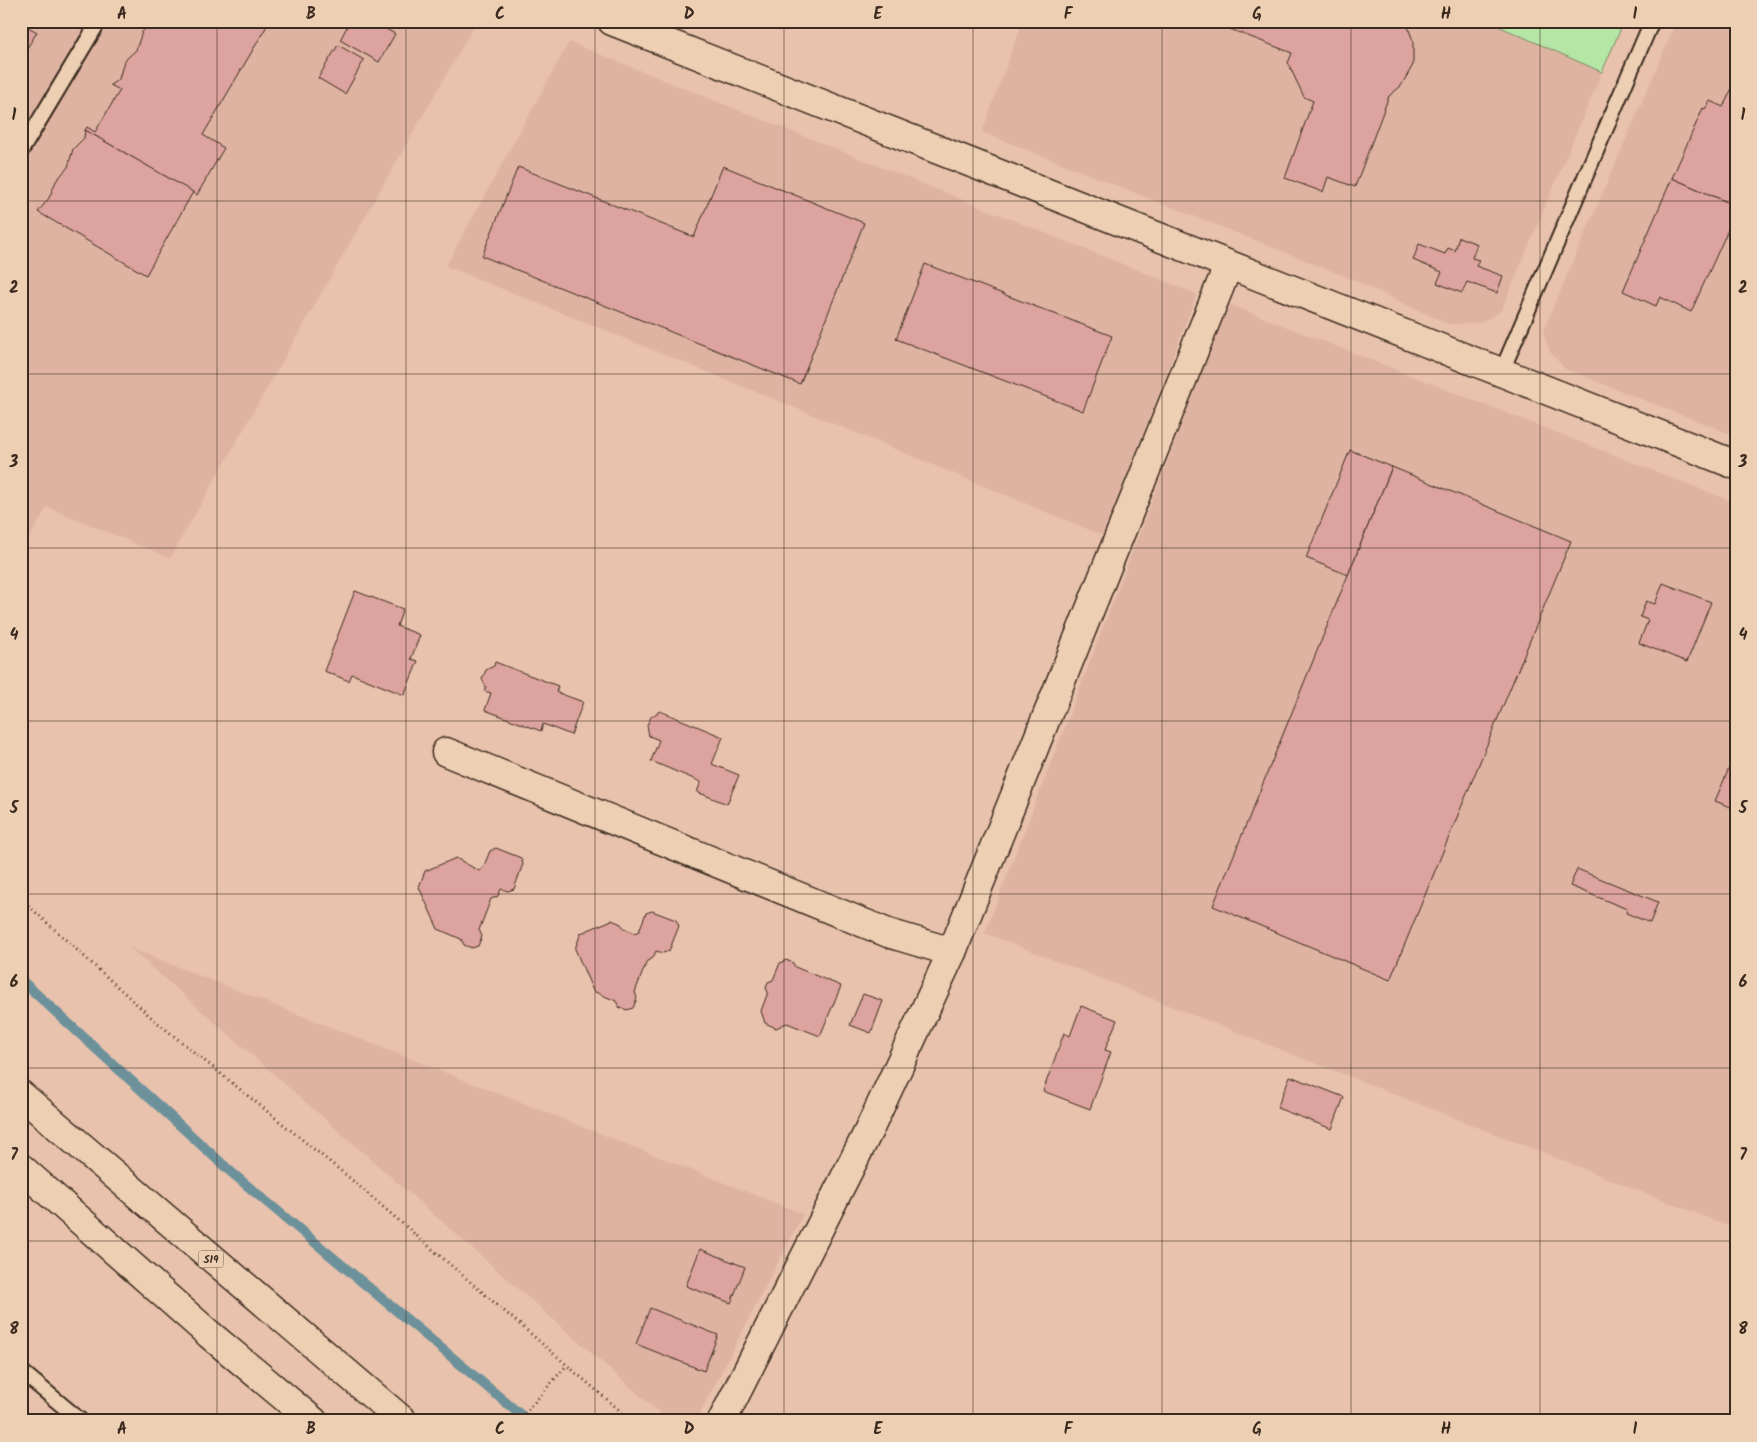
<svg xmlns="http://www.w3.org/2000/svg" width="1757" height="1442" font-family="Kalam,sans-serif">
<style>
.built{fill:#deb3a2}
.green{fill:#b5e6a6;stroke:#788862}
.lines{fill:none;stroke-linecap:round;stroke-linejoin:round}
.stream{stroke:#6c919b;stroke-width:10}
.building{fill:#dda39e;stroke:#3b2a1e}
.service-casing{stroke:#3b2a1e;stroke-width:18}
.minor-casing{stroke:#3b2a1e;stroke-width:31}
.motorway-casing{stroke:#3b2a1e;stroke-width:31}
.path{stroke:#3b2a1e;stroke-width:3;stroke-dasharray:1 4;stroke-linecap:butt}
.service{stroke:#edcfb3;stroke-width:14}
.minor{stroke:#edcfb3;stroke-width:28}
.motorway{stroke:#edcfb3;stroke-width:28}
.grid{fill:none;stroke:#3b2a1e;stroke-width:1;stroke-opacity:0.55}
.labels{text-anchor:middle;stroke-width:5;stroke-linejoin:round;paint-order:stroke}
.shield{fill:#edcfb3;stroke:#705c4b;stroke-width:1}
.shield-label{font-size:11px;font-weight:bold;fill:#3b2a1e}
.neatline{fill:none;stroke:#3b2a1e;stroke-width:2}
.grid-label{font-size:16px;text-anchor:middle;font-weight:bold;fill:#3b2a1e}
</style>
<rect width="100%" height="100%" fill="#e8c2ad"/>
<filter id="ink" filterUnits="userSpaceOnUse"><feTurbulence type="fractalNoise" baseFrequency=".02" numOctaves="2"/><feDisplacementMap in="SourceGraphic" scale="10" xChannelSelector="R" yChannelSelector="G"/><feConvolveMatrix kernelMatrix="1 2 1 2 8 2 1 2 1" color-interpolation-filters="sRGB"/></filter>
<g filter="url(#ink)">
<g class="built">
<polygon points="21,21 477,21 170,558 47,507 21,553"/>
<polygon points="1023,21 1487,21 1602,72 1501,311 1481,323 1448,324 1352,279 982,132"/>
<polygon points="1677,21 1736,21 1736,436 1565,369 1550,352 1543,331"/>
<polygon points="569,42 1197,294 1104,536 813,415 446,266"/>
<polygon points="1228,304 1736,503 1736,1229 985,933"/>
<polygon points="130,948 803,1214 696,1421 669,1421"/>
</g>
<polygon class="green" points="1487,21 1624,21 1602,72"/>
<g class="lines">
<polyline class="stream" points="21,980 231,1172 528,1421"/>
</g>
<g class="building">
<polygon points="153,21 263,21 268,24 203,135 224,148 197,195 85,130 87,127 95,132 120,90 110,85 119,79 124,61 136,50 142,32"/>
<polygon points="350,21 390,21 386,29 395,34 379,62 340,40"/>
<polygon points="1209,21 1406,21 1413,41 1413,65 1401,86 1389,96 1355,187 1328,177 1323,192 1285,178 1313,101 1304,97 1288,63 1292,53"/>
<polygon points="21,23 37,32 21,58"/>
<polygon points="338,45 364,60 345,94 318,78"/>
<polygon points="1736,80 1736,206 1672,178 1703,108 1705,109 1710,101 1723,107"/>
<polygon points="85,130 193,192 146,275 38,212 49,198 56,181 68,167 73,149 84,138"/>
<polygon points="723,166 864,223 800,384 482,256 518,167 694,237"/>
<polygon points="1672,178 1736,206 1736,212 1691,312 1660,297 1656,306 1623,291"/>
<polygon points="1459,237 1477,244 1472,258 1479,260 1476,266 1503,276 1497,293 1467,282 1462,293 1437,283 1442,272 1413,260 1419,244 1445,254 1448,248 1455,251"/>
<polygon points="925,264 1112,336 1083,411 896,339"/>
<polygon points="1350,450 1392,467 1348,575 1306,558"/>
<polygon points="1392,467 1571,541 1390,980 1213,906"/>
<polygon points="1663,583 1711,602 1687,662 1639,643 1648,620 1640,617 1646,601 1655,604"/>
<polygon points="355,591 403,609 397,626 420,635 411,659 418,661 404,695 352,674 349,681 324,671"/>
<polygon points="495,662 558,686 556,692 583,702 571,735 543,724 541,731 485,710 491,693 484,691 486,687 482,679 486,670 494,666"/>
<polygon points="660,711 723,737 712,764 739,775 727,804 697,792 701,782 651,761 659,740 649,736 647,725 651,717"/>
<polygon points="1736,752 1736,809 1715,801"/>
<polygon points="496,848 521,858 523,864 514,889 508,891 501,889 498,896 491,899 479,930 482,936 478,946 472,948 464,945 461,939 438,929 419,887 425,871 456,858 479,871 483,868 490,851"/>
<polygon points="1577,869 1658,902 1650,923 1626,913 1627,909 1570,886"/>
<polygon points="652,911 676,920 679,926 669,951 663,953 656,951 653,958 647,961 635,992 637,998 633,1008 627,1010 619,1007 616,1001 593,991 575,949 581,933 612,920 621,924 624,928 634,933 639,931 646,913"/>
<polygon points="786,960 793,963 795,967 841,986 820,1036 787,1023 776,1028 765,1023 761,1011 768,992 766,988 768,982 773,980 780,963"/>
<polygon points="863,994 883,1001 871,1033 850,1025"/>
<polygon points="1081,1006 1117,1020 1105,1050 1111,1052 1090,1109 1043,1091 1064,1033 1070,1036"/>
<polygon points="1290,1076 1344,1097 1332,1129 1277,1108"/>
<polygon points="700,1249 745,1267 731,1303 686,1286"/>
<polygon points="650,1308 718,1335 704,1371 636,1344"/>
</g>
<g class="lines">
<defs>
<g id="service">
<polyline points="21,151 99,21"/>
<polyline points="1501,373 1652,21"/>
<polyline points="21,1371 81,1421"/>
</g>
<g id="minor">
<polyline points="612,21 1736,465"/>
<polyline points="446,752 888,933 952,952 1228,266"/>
<polyline points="722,1421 870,1128 952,952"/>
</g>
<g id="motorway">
<polyline points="21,1095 403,1421"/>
<polyline points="21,1168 209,1334 313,1421"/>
</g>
</defs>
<use href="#service" class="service-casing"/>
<use href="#minor" class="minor-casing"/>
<use href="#motorway" class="motorway-casing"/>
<g class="path">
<polyline points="21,899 153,1019 346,1175 632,1421"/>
<polyline points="518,1421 567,1365"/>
</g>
<use href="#service" class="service"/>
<use href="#minor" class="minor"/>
<use href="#motorway" class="motorway"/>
</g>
</g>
<path class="grid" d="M217 21V1421M406 21V1421M595 21V1421M784 21V1421M973 21V1421M1162 21V1421M1351 21V1421M1540 21V1421M21 201H1736M21 374H1736M21 548H1736M21 721H1736M21 894H1736M21 1068H1736M21 1241H1736"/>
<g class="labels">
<rect class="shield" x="198.5" y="1250.5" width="25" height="17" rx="4"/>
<g class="shield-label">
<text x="211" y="1263">S19</text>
</g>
</g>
<rect width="1757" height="1442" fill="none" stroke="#edcfb3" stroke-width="55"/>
<rect x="28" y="28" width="1702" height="1386" class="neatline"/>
<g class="grid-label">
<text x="122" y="19">A</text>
<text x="311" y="19">B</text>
<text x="500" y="19">C</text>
<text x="689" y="19">D</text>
<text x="878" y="19">E</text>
<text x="1068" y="19">F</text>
<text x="1257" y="19">G</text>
<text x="1446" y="19">H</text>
<text x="1635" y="19">I</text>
<text x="14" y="120">1</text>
<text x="1743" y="120">1</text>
<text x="14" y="293">2</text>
<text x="1743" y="293">2</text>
<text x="14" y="467">3</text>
<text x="1743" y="467">3</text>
<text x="14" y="640">4</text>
<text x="1743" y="640">4</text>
<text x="14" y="813">5</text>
<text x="1743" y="813">5</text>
<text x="14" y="987">6</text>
<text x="1743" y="987">6</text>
<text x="14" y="1160">7</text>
<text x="1743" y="1160">7</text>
<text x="14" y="1334">8</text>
<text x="1743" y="1334">8</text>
<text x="122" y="1434">A</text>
<text x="311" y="1434">B</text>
<text x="500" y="1434">C</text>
<text x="689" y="1434">D</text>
<text x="878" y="1434">E</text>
<text x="1068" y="1434">F</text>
<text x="1257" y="1434">G</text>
<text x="1446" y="1434">H</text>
<text x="1635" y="1434">I</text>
</g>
</svg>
